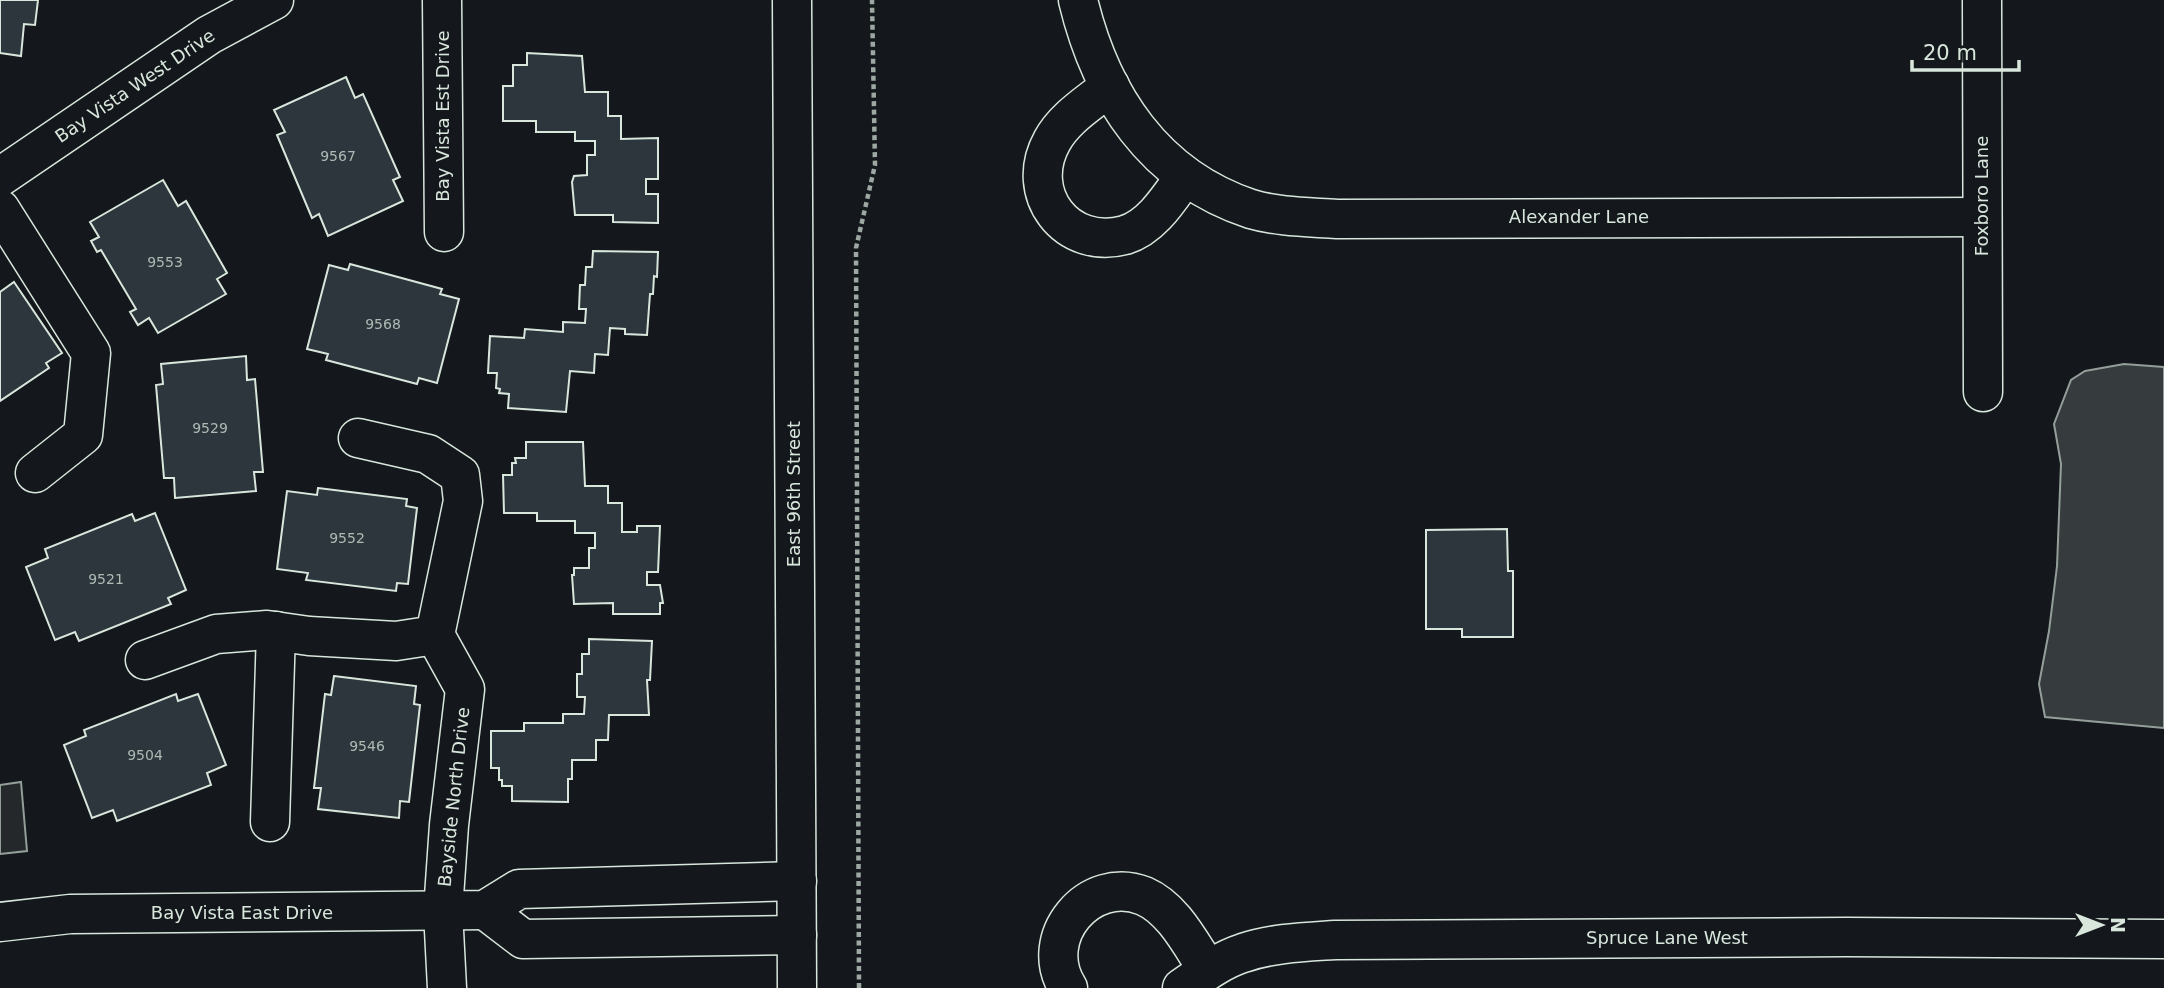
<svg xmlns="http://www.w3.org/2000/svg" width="2164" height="988" font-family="'DejaVu Sans',sans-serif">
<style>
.parking{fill:#24282b;stroke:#939e99;stroke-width:2}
.water{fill:#363b3e;stroke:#939e99;stroke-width:2}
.building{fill:#2c363c;stroke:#d8e6dc;stroke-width:2}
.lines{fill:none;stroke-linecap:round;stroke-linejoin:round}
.minor-casing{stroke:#d8e6dc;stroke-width:41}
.major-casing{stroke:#d8e6dc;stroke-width:41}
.path{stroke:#9da8a2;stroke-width:4.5;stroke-dasharray:5 3.5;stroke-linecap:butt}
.minor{stroke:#14181c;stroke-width:38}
.major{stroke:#14181c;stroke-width:38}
.labels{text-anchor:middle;stroke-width:5;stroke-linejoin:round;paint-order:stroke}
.number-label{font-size:14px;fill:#adbab4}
.street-label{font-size:18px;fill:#d8e6dc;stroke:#14181c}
</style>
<rect width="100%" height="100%" fill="#14181c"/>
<polygon class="parking" points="21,782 27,851 0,854 0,785"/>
<polygon class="water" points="2124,364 2164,367 2164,728 2045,717 2039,684 2049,631 2057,566 2061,464 2054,424 2071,380 2085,371"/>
<g class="building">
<polygon points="0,0 38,0 35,25 24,24 21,56 0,53"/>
<polygon points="527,53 582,56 585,92 608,92 608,116 621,116 621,139 658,138 658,179 646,179 646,194 658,194 658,223 613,222 613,215 575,215 572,182 574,176 587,175 587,155 595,155 595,141 575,141 575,132 536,132 536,121 503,121 503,86 513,86 513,65 527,65"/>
<polygon points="346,77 355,98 363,94 400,177 393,180 403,201 328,236 319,214 312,218 277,135 285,132 274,110"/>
<polygon points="163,180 178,206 186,201 227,273 217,279 226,294 158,333 149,318 138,325 130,312 136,309 101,250 97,252 91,241 99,237 90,222"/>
<polygon points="593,251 658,252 657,277 654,276 653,294 650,294 647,335 625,334 625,329 610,328 608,355 595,354 594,373 570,371 566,412 508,408 509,394 499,393 500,389 496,388 497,373 488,373 490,336 524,338 525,329 563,332 563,322 585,323 586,309 579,309 580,285 585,285 586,267 592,267"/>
<polygon points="350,264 442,289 440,294 459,299 437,383 419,378 417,384 326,360 328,354 307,349 329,265 348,270"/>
<polygon points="14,282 62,353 46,363 49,368 0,401 0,292"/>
<polygon points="246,356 247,380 255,379 263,472 254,472 256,491 175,498 174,478 164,478 156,385 163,384 161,364"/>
<polygon points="526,442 583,442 585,486 608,486 608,503 622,503 622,532 637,532 637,526 660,526 658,572 647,572 647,585 660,585 663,603 660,603 660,614 613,614 613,603 574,604 572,575 574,575 574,568 589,568 589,548 595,548 595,533 575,533 575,521 537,521 537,513 504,513 503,475 512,475 512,463 516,463 515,458 526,458"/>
<polygon points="318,488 407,499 406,506 417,508 408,584 397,583 396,591 306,580 308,573 277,569 287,491 317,495"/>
<polygon points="155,513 186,590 168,598 171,604 79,641 75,632 55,640 26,567 48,558 45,549 132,514 135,521"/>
<polygon points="1507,529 1508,571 1513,571 1513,637 1462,637 1462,629 1426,629 1426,530"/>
<polygon points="589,639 652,641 650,680 647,680 649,715 609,715 608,740 596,740 596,760 572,760 572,779 568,779 568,802 512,801 512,786 502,786 502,780 499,780 499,768 491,768 491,731 524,731 524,723 563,723 563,714 584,714 585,697 577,697 577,674 582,674 582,654 589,654"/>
<polygon points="334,676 416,686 414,704 420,705 409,802 400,801 399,818 318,809 321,788 314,788 325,694 331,695"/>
<polygon points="176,694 178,701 198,694 226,765 207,773 211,785 117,821 113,810 92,818 64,745 86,736 84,730"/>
</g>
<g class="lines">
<defs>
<g id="minor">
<polyline points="442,0 444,232"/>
<path d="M1078 0C1101 96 1154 177 1251 209 1278 217 1309 217 1337 219L1982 217"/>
<polyline points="1982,0 1983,392"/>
<path d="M1110 86C1090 103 1065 117 1052 141 1023 193 1066 251 1125 235 1152 227 1170 197 1185 176"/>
<polyline points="0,177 209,35 274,0"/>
<polyline points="0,209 91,353 83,435 35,473"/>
<polyline points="358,438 428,454 460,475 463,501 435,635 465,689 449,825 443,911 447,988"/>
<polyline points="145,660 216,634 267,630 309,636 396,641 435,635"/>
<polyline points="270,822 276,631"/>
<polyline points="485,910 523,939 797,935"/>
<polyline points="0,922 70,914 485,910 519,889 797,881"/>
<path d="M1068 988C1036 938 1089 874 1144 896 1174 909 1191 945 1208 970"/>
<path d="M1182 988C1201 975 1221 960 1243 953 1272 943 1305 942 1335 940L1847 937 2164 939"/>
</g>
<polyline id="major" points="792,0 797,988"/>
</defs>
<use href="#minor" class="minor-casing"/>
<use href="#major" class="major-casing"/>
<polyline class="path" points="859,988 856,248 875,165 872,0"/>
<use href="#minor" class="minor"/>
<use href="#major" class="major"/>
</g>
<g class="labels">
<g class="number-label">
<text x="338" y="161">9567</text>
<text x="165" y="267">9553</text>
<text x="383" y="329">9568</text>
<text x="210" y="433">9529</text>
<text x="347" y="543">9552</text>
<text x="106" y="584">9521</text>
<text x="367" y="751">9546</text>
<text x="145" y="760">9504</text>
</g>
<g class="street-label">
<text transform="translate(135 86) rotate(-34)" y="6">Bay Vista West Drive</text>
<text transform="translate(443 116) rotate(-90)" y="6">Bay Vista Est Drive</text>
<text transform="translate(1982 196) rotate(-90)" y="6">Foxboro Lane</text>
<text x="1579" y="223">Alexander Lane</text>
<text transform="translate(794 494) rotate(-90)" y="6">East 96th Street</text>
<text transform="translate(454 797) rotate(-84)" y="6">Bayside North Drive</text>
<text x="242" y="919">Bay Vista East Drive</text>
<text x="1667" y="944">Spruce Lane West</text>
</g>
</g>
<g transform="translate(2101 925) rotate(90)" stroke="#14181c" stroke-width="5" paint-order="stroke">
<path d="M0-5L12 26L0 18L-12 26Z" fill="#d8e6dc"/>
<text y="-10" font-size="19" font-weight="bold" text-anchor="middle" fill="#d8e6dc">N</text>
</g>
<path d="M1912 60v10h107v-10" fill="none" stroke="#d8e6dc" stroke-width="3.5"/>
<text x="1923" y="60" font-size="21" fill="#d8e6dc" stroke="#14181c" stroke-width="5" paint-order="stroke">20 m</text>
</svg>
